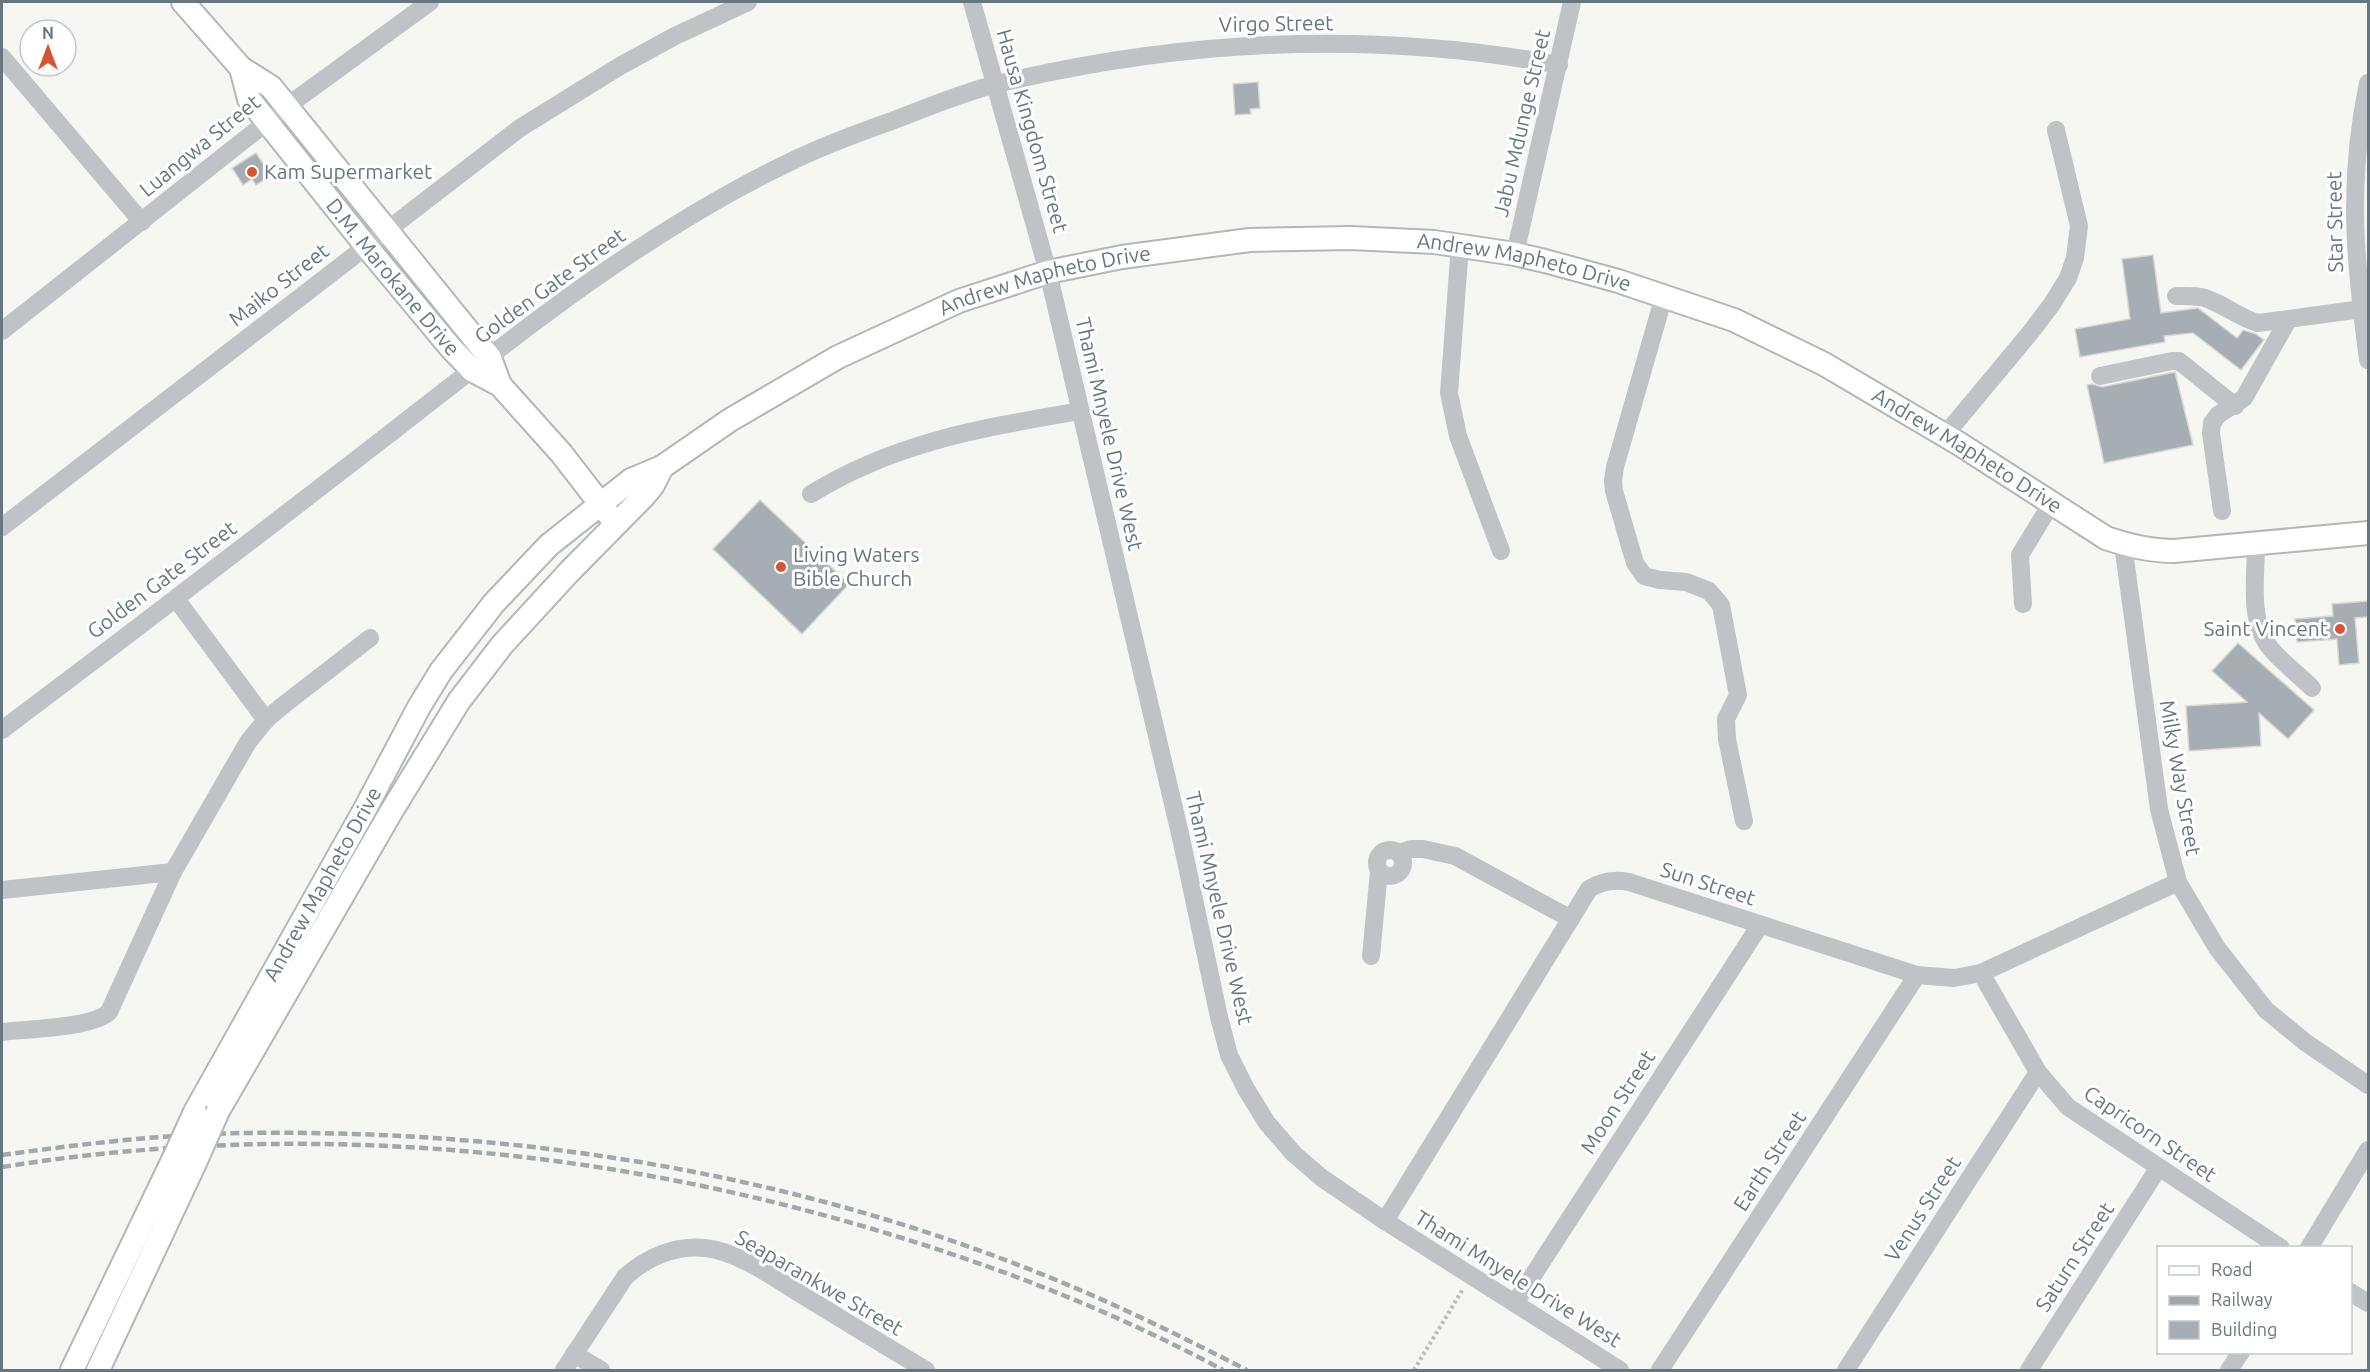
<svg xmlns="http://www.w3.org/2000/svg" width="2370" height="1372" font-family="Ubuntu,sans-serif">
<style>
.building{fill:#a7aeb3;stroke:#d7d7d5;stroke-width:1.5}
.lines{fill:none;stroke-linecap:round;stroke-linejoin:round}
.major-casing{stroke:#b3b7ba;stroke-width:26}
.path{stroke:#b9bcbe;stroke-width:4;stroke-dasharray:3 3;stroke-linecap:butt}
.minor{stroke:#bfc3c6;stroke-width:18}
.major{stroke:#fff;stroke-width:22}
.rail{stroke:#a1a7ab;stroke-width:4.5;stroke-dasharray:9 4.5;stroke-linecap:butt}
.major-bridge-casing{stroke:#b3b7ba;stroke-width:26;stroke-linecap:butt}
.major-bridge{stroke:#fff;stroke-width:22}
.poi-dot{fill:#d45434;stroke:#fff;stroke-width:2}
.labels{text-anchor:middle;stroke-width:6;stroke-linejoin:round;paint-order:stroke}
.street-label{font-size:21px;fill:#677781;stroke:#fff}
.poi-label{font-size:21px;fill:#677781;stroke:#fff;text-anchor:start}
</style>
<rect width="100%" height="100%" fill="#f6f6f3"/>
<g class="building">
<polygon points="1258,82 1260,108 1250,109 1251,114 1235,115 1233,84"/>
<polygon points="256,153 271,176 256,185 252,179 243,185 232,168"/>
<polygon points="2153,255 2161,313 2198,308 2237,338 2243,330 2256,334 2264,340 2241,370 2193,333 2164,336 2165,342 2080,357 2075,329 2130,319 2122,259"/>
<polygon points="2175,372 2193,445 2104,463 2087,385 2092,384 2102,387"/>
<polygon points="760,500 849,584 802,634 713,549"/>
<polygon points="2368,601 2368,617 2355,618 2359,663 2339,665 2337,639 2297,642 2295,619 2333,616 2332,604"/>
<polygon points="2238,643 2314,710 2288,739 2259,713 2261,746 2189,751 2186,706 2247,702 2212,671"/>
</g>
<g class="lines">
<defs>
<g id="major">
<polyline points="183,2 241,68 271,87 490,358 500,385"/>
<path id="s1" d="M241 68 249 99 366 246 450 347 472 370 500 385 561 453 609 515"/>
<polyline points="218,1111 391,812 459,701 502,645 570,571 644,496 653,485 662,467"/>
<path id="s2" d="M195 1112 365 809 419 707 441 671 494 603 549 545 631 480 662 467 730 420 838 357 959 301 1048 272 1122 257 1250 240 1351 238 1434 242 1515 254 1545 261 1618 281 1734 320 1824 364 1958 443 2106 538C2129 546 2150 551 2174 551L2368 533"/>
<polyline points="72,1370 174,1158"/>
<polyline points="98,1370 194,1165"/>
</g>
</defs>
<use href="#major" class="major-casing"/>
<polyline class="path" points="1414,1370 1463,1289"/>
<g class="minor">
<polyline points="972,2 1048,272 1181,838 1219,1017 1229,1055 1246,1089 1267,1123 1294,1154 1322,1178 1385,1221 1620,1370"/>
<polyline points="2,57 142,222"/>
<path d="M2368 83C2347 183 2355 261 2368 360"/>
<polyline points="1460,245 1449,393 1458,436 1501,551"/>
<polyline points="1515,254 1572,2"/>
<polyline points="1664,296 1615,467 1613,481 1614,491 1635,563 1644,576 1660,580 1686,582 1709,591 1721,605 1738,695 1726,719 1727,739 1744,821"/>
<path d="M2176 296C2188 296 2200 295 2210 300 2228 307 2240 318 2258 323L2362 309"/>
<polyline points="2,331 286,107 430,2"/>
<polyline points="2100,376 2172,361 2179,361 2235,406"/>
<polyline points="1945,435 2030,333 2052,304 2068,278 2075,258 2079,226 2056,130"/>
<path d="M811 494C897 441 983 428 1080 411"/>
<polyline points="2222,511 2211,433 2212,423 2218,415 2244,398 2288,320"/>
<polyline points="2,527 520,128 620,66 675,36 748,2"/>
<polyline points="2123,544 2159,809 2178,882 2217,948 2266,1010 2305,1042 2368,1085"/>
<path d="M2256 544C2256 577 2248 622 2271 649 2283 663 2299 675 2312 688"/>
<polyline points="176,599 266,720"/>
<polyline points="2023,604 2020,555 2051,504"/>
<path d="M2 730C131 633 260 534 388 435 515 336 645 231 790 162 822 146 855 134 889 122 924 109 960 93 997 84 1181 40 1372 30 1559 65"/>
<circle cx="1390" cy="863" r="13"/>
<polyline points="1399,853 1411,849 1423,849 1455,856 1571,919"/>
<polyline points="2,890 173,872"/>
<polyline points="1371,956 1379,871"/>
<polyline points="1981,973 2038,1072 2068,1107 2281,1248"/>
<path d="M2 1032C26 1029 93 1028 109 1012L173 872 248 742 266 720 281 707 370 638"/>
<path d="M1385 1221 1589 889C1602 881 1614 879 1629 882L1917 975 1954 978 1981 973 2178 882"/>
<polyline points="2309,1248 2368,1150"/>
<polyline points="2350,1292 2368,1303"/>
<polyline points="1515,1303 1760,925"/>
<polyline points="574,1354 601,1370"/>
<path d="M564 1370 625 1277C647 1257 675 1245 705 1248 740 1252 774 1278 804 1296 845 1321 885 1346 926 1370"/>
<polyline points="1660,1370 1917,975"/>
<polyline points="1846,1370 2038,1072"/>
<polyline points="2029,1370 2159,1167"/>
<polyline points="2229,1370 2241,1352"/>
</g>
<use href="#major" class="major"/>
<g class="rail">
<path d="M2 1155C82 1144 164 1134 246 1133 530 1129 810 1176 1073 1287 1132 1312 1190 1341 1247 1370"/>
<path d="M2 1167C302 1119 612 1147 902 1238 1012 1272 1121 1315 1223 1370"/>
</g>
<defs>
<g id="major-bridge">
<polyline points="174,1158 195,1112"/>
<polyline points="194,1165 218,1111"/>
</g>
</defs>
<use href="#major-bridge" class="major-bridge-casing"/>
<use href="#major-bridge" class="major-bridge"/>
</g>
<g class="poi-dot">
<circle cx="252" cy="172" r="6"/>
<circle cx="781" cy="567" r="6"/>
<circle cx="2340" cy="629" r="6"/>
</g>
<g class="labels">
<g class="street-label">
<text transform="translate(1276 24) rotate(-1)" y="7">Virgo Street</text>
<text transform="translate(1522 123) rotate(-77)" y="7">Jabu Mdunge Street</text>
<text transform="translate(1032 131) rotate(74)" y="7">Hausa Kingdom Street</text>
<text transform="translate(200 146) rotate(-39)" y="7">Luangwa Street</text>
<text transform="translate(2335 222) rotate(-91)" y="7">Star Street</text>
<text dy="7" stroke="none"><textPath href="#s2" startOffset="1725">Andrew Mapheto Drive</textPath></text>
<text dy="7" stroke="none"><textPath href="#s1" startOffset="261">D.M. Marokane Drive</textPath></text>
<text dy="7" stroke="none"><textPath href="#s2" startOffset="1239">Andrew Mapheto Drive</textPath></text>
<text transform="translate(279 285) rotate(-38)" y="7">Maiko Street</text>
<text transform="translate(550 286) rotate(-36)" y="7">Golden Gate Street</text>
<text transform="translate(1109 434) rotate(77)" y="7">Thami Mnyele Drive West</text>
<text dy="7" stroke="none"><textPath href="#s2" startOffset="2211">Andrew Mapheto Drive</textPath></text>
<text transform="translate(162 580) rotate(-37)" y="7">Golden Gate Street</text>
<text transform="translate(2180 778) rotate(80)" y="7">Milky Way Street</text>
<text dy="7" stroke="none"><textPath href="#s2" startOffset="261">Andrew Mapheto Drive</textPath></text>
<text transform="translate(1708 884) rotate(18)" y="7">Sun Street</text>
<text transform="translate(1219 908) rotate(77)" y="7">Thami Mnyele Drive West</text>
<text transform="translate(1618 1102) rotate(-57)" y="7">Moon Street</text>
<text transform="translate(2150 1134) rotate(34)" y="7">Capricorn Street</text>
<text transform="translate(1770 1161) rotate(-57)" y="7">Earth Street</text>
<text transform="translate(1923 1209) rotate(-57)" y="7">Venus Street</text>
<text transform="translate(2075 1257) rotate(-57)" y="7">Saturn Street</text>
<text transform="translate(1518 1279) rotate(32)" y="7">Thami Mnyele Drive West</text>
<text transform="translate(819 1283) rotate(30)" y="7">Seaparankwe Street</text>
</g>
<g class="poi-label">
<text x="264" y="179">Kam Supermarket</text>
<text x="793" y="562">Living Waters<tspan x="793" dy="24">Bible Church</tspan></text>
<text x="2328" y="636" text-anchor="end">Saint Vincent</text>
</g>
</g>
<rect width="2370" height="1372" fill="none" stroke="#677781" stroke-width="6"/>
<rect x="2157" y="1246" width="195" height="108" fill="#ffffff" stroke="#c2c9cd" stroke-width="1.5"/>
<rect x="2169" y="1266" width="30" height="9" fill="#ffffff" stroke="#c2c9cd" stroke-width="1.5"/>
<text x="2211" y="1276" font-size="18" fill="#677781">Road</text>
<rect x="2169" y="1296" width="30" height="9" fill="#a1a7ab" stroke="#c2c9cd" stroke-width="1.5"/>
<text x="2211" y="1306" font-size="18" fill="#677781">Railway</text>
<rect x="2169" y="1321" width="30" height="18" fill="#a7aeb3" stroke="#c2c9cd" stroke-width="1.5"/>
<text x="2211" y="1336" font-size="18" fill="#677781">Building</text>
<g transform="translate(48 48)"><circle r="28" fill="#ffffff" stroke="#c2c9cd" stroke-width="1.5"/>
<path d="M0-4.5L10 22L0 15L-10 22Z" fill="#d45434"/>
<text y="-9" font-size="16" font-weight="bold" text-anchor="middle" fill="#677781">N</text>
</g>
</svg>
